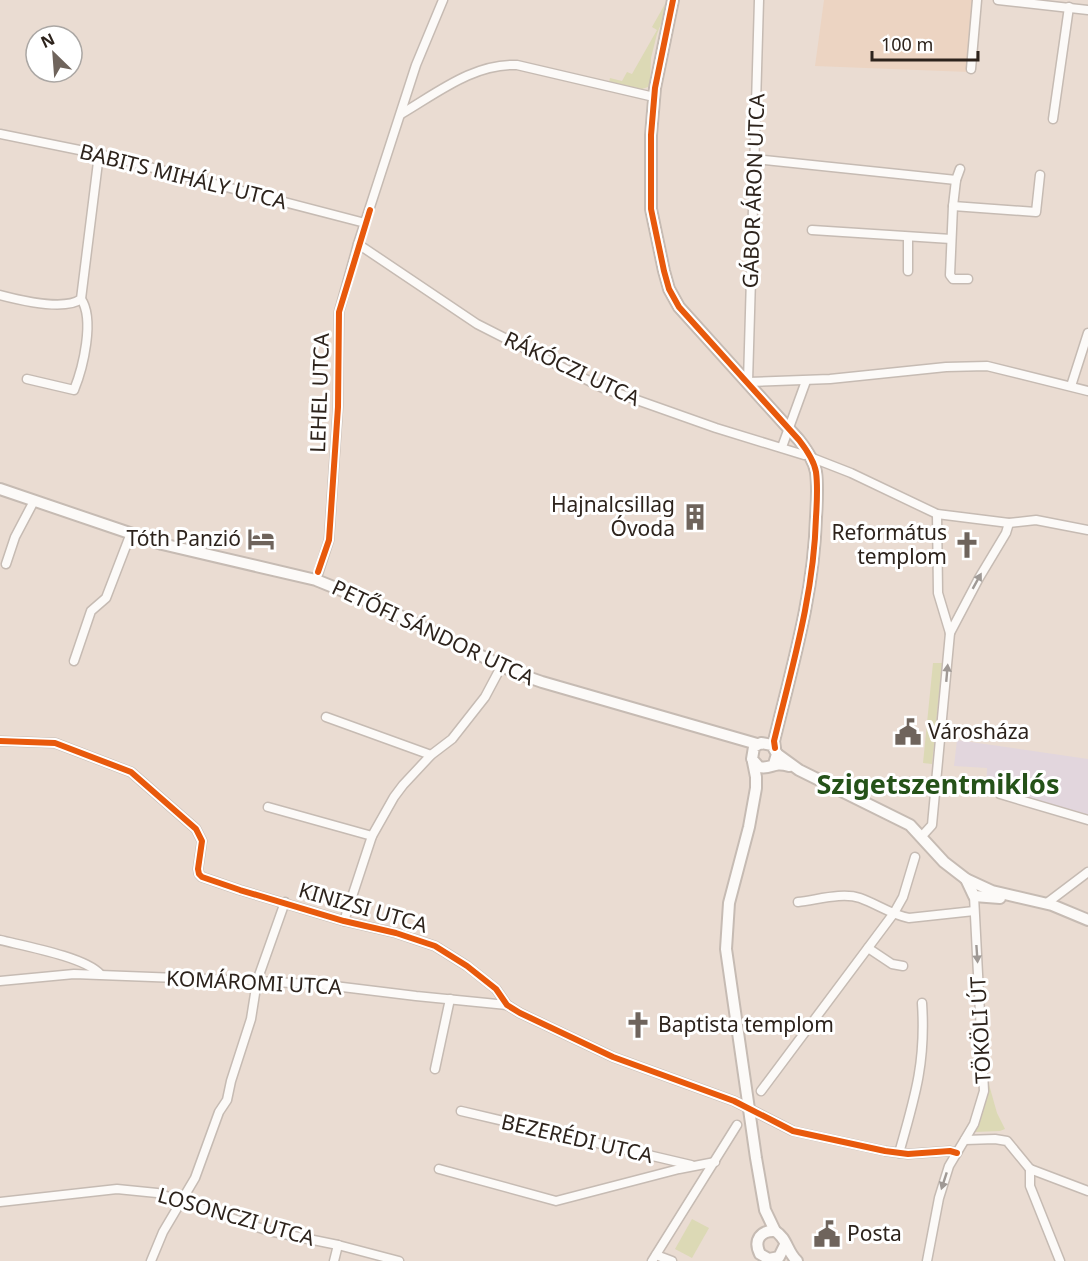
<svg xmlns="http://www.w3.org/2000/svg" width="1088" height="1261" font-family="'Noto Sans',sans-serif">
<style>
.built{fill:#ecd4c2}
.education{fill:#e2d6dd}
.green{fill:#dcd9b5}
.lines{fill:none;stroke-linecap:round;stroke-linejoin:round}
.minor-casing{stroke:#c6bbb3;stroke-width:11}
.tertiary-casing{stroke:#c6bbb3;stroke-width:14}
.minor{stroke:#fcfaf8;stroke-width:8}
.tertiary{stroke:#fcfaf8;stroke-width:10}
.cycleway-casing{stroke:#fff;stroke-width:10}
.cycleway{stroke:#e8590c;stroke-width:6}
.oneway{fill:#9f9995}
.labels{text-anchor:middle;stroke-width:6;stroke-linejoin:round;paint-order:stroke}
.street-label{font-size:21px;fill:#2d231c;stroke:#fff}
.poi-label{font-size:21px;fill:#2d231c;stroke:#fff;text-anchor:end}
.district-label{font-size:27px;font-weight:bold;fill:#255219;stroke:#fff}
</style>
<rect width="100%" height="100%" fill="#eadcd2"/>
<polygon class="built" points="824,0 975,0 969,72 815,66"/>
<polygon class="education" points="957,740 1088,759 1088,816 1014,793 986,791 987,768 954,766"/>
<g class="green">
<polygon points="665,4 662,21 657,34 651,58 650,82 648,87 642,89 609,82 610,78 622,81 627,72 632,74 657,30 652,27"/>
<polygon points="933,663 942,663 932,764 923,763"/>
<polygon points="988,1081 997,1113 1005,1129 1000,1131 974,1132 987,1097"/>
<polygon points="692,1219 709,1228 692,1258 675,1249"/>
</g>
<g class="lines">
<defs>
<g id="minor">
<polyline points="759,0 748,382 830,379 946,367 987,366 1088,391"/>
<polyline points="998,0 1088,10"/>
<polyline points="971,69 977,0"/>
<path d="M401 114C437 93 474 63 517 65L654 97"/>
<polyline points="1053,119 1069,7"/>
<polyline points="0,134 99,154 365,223"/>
<polyline points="755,159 956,180"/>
<polyline points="960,169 956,180 953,206 950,275 953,279 968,279"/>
<polyline points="953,206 1036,212 1040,175"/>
<polyline points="812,230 951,239"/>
<polyline points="908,237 908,271"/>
<polyline points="358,244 477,324 603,388 716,428 804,455"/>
<path d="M0 295C19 300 65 311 81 299L99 154"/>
<path d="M27 379 74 390C83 368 95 319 81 299"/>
<polyline points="1071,386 1088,333"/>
<polyline points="782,447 806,381"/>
<polyline points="810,457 851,473 937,514 1009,523 1036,520 1088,530"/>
<polyline points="6,564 15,537 34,501"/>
<polyline points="316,580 329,540 338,407 339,312 358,244 416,65 443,0"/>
<polyline points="950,633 979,578 1006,533 1009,523"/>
<polyline points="74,661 91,611 106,598 131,533"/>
<polyline points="326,717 431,755"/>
<polyline points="0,741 55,743 131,772 196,829 202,841 198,869 199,874 202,877 240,890 344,921 396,933 435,946 467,966 496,989 507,1005 520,1013 613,1057 734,1101 793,1131 885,1151 908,1154 950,1151 957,1153"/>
<polyline points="1000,794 1088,820"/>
<polyline points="268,807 372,836"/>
<polyline points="922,836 932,825 950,633 938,593 937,514"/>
<path d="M798 902C817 900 842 892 860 898 877 904 892 915 909 918L974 911"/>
<polyline points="1047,903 1088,872"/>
<polyline points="344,921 372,836 394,797 403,785 431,755 452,739 485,697 502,665"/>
<path d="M0 940C24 946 85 957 100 974"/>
<polyline points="868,948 892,964 903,966"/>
<polyline points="0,981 74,974 257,981 326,985 416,996 507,1005"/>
<polyline points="435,1069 450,999"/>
<polyline points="761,1091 894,913 903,897 915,857"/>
<polyline points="461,1111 691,1165"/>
<polyline points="965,1140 995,1139 1007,1141 1030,1169 1088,1191"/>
<path d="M899 1153C915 1097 926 1062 922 1003"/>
<polyline points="439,1169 556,1201 679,1169 715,1162"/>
<polyline points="1030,1169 1030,1186 1060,1261"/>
<polyline points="0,1202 117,1189 157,1193 269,1231 338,1245 399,1261"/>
<polyline points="656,1255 672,1261"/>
<polyline points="151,1261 163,1232 195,1178 219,1112 227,1100 231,1081 251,1019 257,981 285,902"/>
<polyline points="334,1261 338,1245"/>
<polyline points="652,1261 737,1125"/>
<polyline points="927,1261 939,1198 949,1166 974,1124 984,1091 974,896"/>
</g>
<g id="tertiary">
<path d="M673 0 655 88 651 135V209L664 271 669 289 679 307 799 440C806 449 814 460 816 472 818 487 817 502 816 517 814 594 792 667 774 741L775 748"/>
<polyline points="0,489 162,544 316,580 378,605 516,673 542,682 757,744"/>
<polyline points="777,754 799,770 910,825 944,862 966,879 992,891 1052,905 1088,920"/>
<polyline points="753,762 756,777 756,788 749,827 729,903 726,949 756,1158 765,1210 775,1231"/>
<path d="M774 764 777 754 772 745 761 743 754 747 752 759 759 767C772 770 772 761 789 766"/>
<polyline points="966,879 974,896 1000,898"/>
<path d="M785 1245 779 1257 769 1259 760 1254C753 1240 761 1230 775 1231 787 1238 787 1252 797 1261"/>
</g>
</defs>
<use href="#minor" class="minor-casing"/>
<use href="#tertiary" class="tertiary-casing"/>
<use href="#minor" class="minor"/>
<use href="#tertiary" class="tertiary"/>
<defs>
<g id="cycleway">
<path d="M673 0 655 88 651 135V209L664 271 669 289 679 307 799 440C806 449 814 460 816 472 818 487 817 502 816 517 814 594 792 667 774 741L775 748"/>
<polyline points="318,572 329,540 338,407 339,312 370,210"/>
<polyline points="0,741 55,743 131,772 196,829 202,841 198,869 199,874 202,877 240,890 344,921 396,933 435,946 467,966 496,989 507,1005 520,1013 613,1057 734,1101 793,1131 885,1151 908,1154 950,1151 957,1153"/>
</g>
</defs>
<use href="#cycleway" class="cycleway-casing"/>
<use href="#cycleway" class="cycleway"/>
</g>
<defs><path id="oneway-solid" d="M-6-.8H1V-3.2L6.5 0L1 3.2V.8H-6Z" transform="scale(1.5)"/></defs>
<g class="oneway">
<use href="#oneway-solid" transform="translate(977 581) rotate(-61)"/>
<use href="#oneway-solid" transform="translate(947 673) rotate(-85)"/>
<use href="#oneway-solid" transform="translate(977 954) rotate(86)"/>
<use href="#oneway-solid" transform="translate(944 1181) rotate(108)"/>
</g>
<defs>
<symbol id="building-bare" viewBox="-9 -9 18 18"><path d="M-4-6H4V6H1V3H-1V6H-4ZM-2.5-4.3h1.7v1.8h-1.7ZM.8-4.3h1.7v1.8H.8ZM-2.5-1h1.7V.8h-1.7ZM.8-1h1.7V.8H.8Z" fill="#6f645c" stroke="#fff" stroke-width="2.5" paint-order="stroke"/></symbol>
<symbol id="hotel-bare" viewBox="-9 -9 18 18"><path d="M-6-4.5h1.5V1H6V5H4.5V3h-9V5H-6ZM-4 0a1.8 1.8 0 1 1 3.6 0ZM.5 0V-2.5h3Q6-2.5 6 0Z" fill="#6f645c" stroke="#fff" stroke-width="2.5" paint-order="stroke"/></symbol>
<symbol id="church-bare" viewBox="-9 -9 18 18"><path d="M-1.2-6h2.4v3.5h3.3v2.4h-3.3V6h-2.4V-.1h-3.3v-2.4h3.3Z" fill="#6f645c" stroke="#fff" stroke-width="2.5" paint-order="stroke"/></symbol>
<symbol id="civic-bare" viewBox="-9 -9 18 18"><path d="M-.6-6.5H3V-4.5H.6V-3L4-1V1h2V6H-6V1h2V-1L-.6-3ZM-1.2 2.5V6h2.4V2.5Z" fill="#6f645c" stroke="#fff" stroke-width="2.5" paint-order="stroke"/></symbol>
</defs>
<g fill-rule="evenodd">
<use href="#building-bare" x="676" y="498" width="38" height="38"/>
<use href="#hotel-bare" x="242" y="520" width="38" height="38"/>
<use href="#church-bare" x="948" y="526" width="38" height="38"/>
<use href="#civic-bare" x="889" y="713" width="38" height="38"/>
<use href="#church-bare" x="619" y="1006" width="38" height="38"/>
<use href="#civic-bare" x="808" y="1215" width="38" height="38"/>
</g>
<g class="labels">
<g class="street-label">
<text transform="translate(183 177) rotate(14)" y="7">BABITS MIHÁLY UTCA</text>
<text transform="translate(754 191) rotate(-88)" y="7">GÁBOR ÁRON UTCA</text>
<text transform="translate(572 369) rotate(25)" y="7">RÁKÓCZI UTCA</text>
<text transform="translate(320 393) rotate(-88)" y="7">LEHEL UTCA</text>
<text transform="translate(433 633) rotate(25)" y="7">PETŐFI SÁNDOR UTCA</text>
<text transform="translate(363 908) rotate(16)" y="7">KINIZSI UTCA</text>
<text transform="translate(254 983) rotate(3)" y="7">KOMÁROMI UTCA</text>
<text transform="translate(981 1030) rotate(-93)" y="7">TÖKÖLI ÚT</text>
<text transform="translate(577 1139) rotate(13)" y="7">BEZERÉDI UTCA</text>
<text transform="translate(236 1217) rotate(16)" y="7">LOSONCZI UTCA</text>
</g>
<g class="poi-label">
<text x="675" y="512">Hajnalcsillag<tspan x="675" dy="24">Óvoda</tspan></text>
<text x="947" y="540">Református<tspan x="947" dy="24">templom</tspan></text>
<text x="241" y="546">Tóth Panzió</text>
<text x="928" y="739" text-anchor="start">Városháza</text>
<text x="658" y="1032" text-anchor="start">Baptista templom</text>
<text x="847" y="1241" text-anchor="start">Posta</text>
</g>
<g class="district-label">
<text x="938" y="794">Szigetszentmiklós</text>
</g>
</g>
<g transform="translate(54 54) rotate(335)"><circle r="28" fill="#ffffff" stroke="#aba7a4" stroke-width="1.5"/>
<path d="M0-4.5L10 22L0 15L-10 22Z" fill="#6f645c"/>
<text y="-9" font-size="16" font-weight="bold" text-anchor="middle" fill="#2d231c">N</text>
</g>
<path d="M872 51v9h106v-9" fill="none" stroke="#2d231c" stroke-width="3"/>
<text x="881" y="51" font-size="18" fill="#2d231c" stroke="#ffffff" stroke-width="4.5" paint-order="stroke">100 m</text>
</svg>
